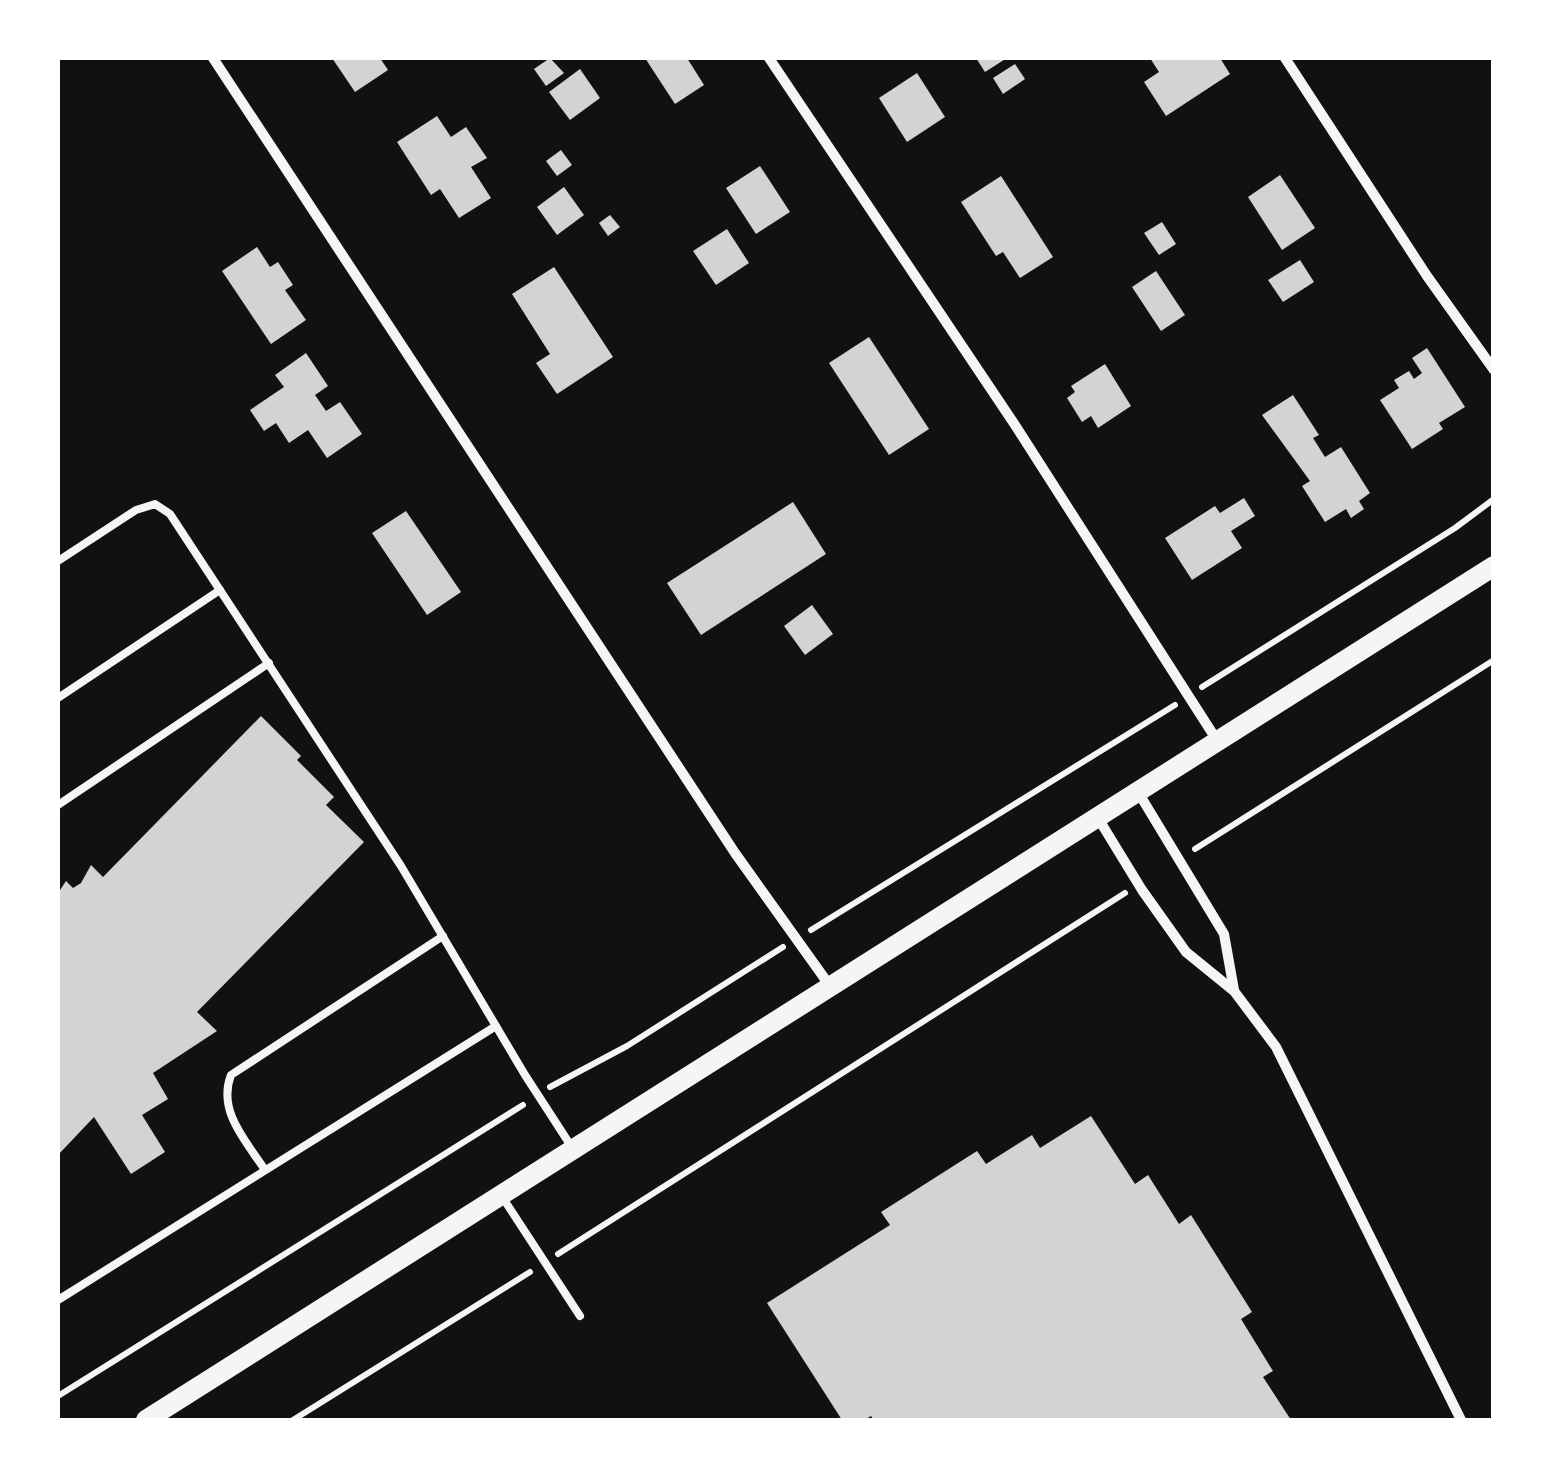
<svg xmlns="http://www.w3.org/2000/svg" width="1551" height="1478" font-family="Manrope,sans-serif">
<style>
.building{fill:#d3d3d3}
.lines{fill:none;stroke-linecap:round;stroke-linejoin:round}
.path{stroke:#f5f5f5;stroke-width:6}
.service{stroke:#f5f5f5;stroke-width:8}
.minor{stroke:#f5f5f5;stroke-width:10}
.secondary{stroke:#f5f5f5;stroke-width:20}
</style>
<rect width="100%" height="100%" fill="#111"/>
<g class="building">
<polygon points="332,58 380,58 388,70 355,92"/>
<polygon points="550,58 564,73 546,86 534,69"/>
<polygon points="645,58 687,58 704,85 675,104"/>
<polygon points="976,58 1007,58 985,72"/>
<polygon points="1150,58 1220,58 1230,74 1166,116 1144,82 1159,72"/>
<polygon points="1015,64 1025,79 1003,94 993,78"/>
<polygon points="580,69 600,98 570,120 549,92"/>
<polygon points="917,73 945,117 907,142 879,98"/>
<polygon points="437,116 451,137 466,127 487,158 471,167 491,198 459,218 440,189 431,195 397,142"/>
<polygon points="561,150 572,165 557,176 546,161"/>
<polygon points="760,166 790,212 756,234 726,188"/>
<polygon points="1280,175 1315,228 1282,250 1248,197"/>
<polygon points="1001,176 1053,257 1020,278 1003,252 996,256 961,202"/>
<polygon points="564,187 584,215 557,235 537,207"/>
<polygon points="610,215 620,227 608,236 599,223"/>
<polygon points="1162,222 1176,244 1159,255 1144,233"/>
<polygon points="727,229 749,263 716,285 693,251"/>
<polygon points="257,247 270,267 278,262 293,285 285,290 306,320 271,344 222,271"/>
<polygon points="1300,260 1314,282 1283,302 1268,280"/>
<polygon points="554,267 613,357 557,394 536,363 550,354 512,294"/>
<polygon points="1156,271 1185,315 1161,331 1132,287"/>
<polygon points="869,337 929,429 889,455 829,363"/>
<polygon points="1427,348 1465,407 1439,423 1443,429 1412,449 1380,400 1399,388 1394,380 1409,371 1414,379 1422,373 1412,358"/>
<polygon points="306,353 328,386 315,395 326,411 340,402 362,434 327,458 308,430 289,443 276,423 264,431 250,410 284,387 275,375"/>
<polygon points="1105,364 1131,406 1098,428 1091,416 1082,422 1067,398 1075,392 1071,386"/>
<polygon points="1293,395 1319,435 1313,438 1325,457 1341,447 1370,493 1359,501 1364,509 1351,518 1346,509 1325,522 1302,486 1310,481 1262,415"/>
<polygon points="1244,498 1255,516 1231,531 1242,548 1192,580 1165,538 1215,506 1220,513"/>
<polygon points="793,502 826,554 701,635 667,583"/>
<polygon points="406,511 461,592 427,615 372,533"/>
<polygon points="812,605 833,634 805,655 784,626"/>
<polygon points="261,716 301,756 297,760 334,797 326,805 364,842 197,1012 217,1031 153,1073 168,1099 142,1115 165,1152 131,1174 94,1117 58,1155 58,893 66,881 73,888 81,883 91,865 103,877"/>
<polygon points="1091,1116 1135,1184 1148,1175 1179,1224 1191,1215 1252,1312 1241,1319 1273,1371 1263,1377 1291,1420 874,1420 871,1416 864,1420 842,1420 767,1303 890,1225 881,1212 977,1151 986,1164 1032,1135 1040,1148"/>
</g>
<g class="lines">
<g class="path">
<polyline points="1202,687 1455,528 1494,499"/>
<polyline points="1195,849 1494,660"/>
<polyline points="811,930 1175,705"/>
<polyline points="550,1087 627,1046 783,947"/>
<polyline points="558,1254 1125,893"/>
<polyline points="58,1396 523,1105"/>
<polyline points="293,1420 530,1272"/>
</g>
<g class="service">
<polyline points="58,561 136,510 155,504 170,514 401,866 525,1075 571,1146"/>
<polyline points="58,698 220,590"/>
<polyline points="58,805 269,663"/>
<path d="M265 1170C246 1141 217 1111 231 1075L443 936"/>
<polyline points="501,1195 580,1316"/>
<polyline points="58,1300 496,1026"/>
</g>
<g class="minor">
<polyline points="213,58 735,853 830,986"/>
<polyline points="769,58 1015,425 1218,742"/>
<polyline points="1285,58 1427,276 1494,370"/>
<polyline points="1138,792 1224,934 1234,990"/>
<polyline points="1098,818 1142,890 1186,952 1234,991 1276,1047 1461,1420"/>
</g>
<polyline class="secondary" points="146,1420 1494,566"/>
</g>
<rect width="1551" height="1478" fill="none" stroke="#ffffff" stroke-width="120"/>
</svg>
